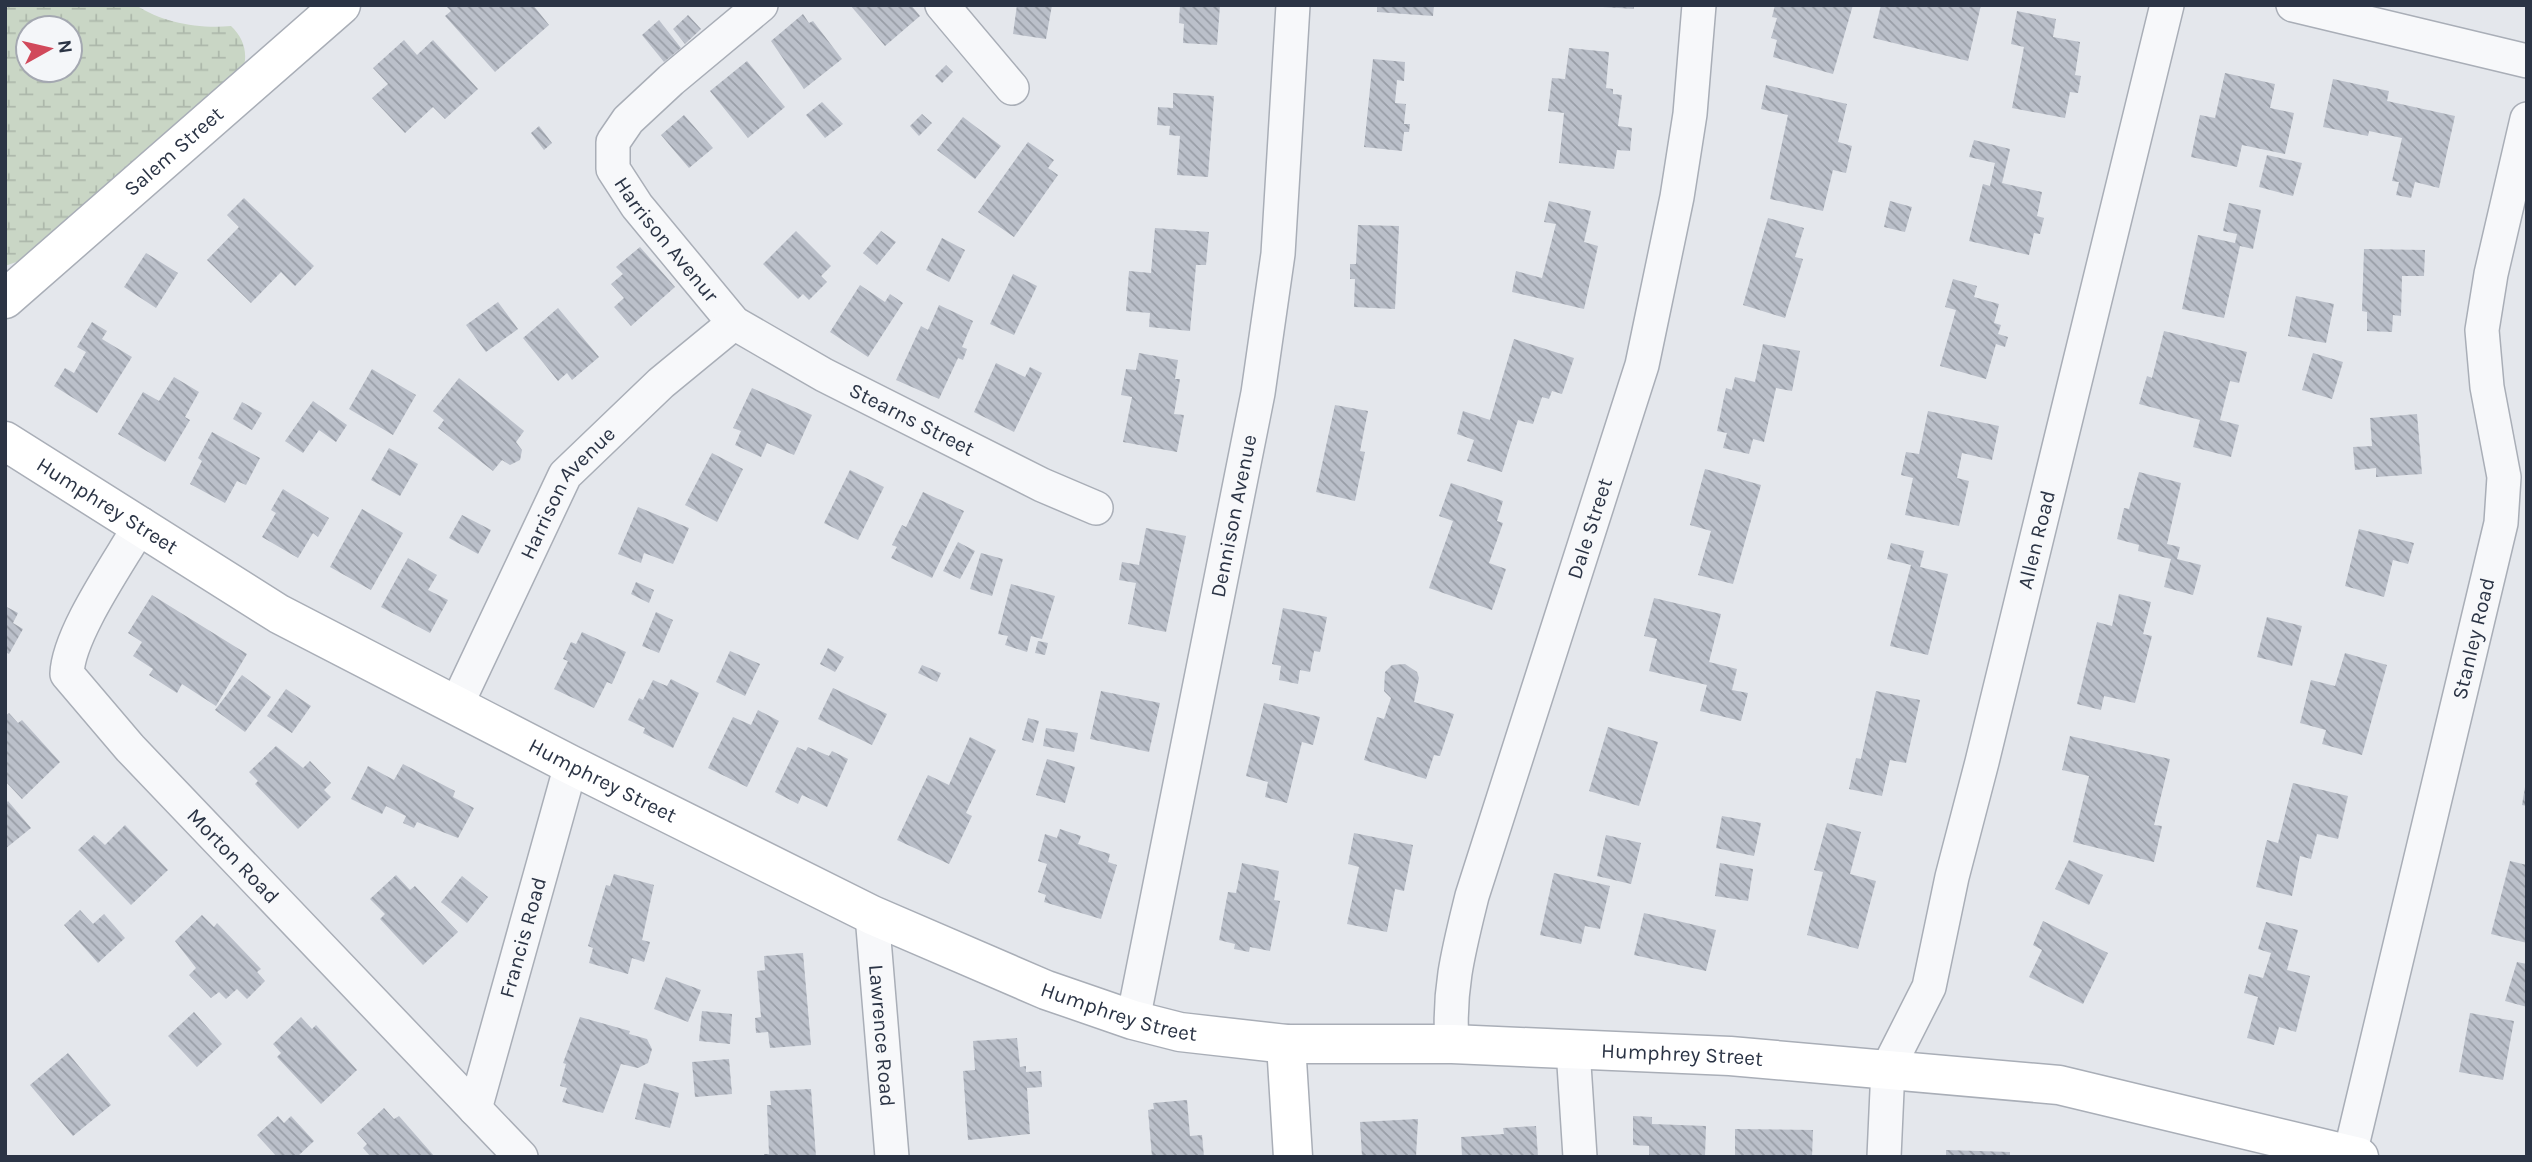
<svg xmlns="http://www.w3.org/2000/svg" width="2532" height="1162" font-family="Karla,sans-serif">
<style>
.wetland{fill:url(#wetland-marsh);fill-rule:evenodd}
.building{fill:url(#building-back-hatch)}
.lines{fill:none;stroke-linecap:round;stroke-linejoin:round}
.street-casing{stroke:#a9aeb7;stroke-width:36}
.secondary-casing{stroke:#a9aeb7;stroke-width:41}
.street{stroke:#f7f8fa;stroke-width:33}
.secondary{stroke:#fff;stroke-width:38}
.labels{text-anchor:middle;stroke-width:6;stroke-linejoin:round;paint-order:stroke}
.street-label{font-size:21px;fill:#2b3445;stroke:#f4f6f9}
</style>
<defs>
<pattern id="wetland-marsh" width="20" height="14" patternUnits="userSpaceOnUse" patternTransform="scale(1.75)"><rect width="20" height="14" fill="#c9d6c5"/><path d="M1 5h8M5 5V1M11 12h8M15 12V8" fill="none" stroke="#adb8ab"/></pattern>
<pattern id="building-back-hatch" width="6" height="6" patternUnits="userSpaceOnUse" patternTransform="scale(1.75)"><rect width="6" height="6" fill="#bbc0ca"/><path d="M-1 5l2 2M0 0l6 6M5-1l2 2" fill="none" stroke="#989da6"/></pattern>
</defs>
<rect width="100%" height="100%" fill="#e4e7ec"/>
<path class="wetland" d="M5 5H136C162 23 200 29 231 26 244 38 249 55 242 72L22 260 5 266ZM28 28H70V70H28Z"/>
<g class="building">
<polygon points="445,5 533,5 549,25 495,72 445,16 451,11"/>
<polygon points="850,5 911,5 920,16 885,46"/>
<polygon points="1017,5 1052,5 1046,39 1013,34"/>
<polygon points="1180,5 1220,5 1217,45 1183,43 1184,24 1179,23"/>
<polygon points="1377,5 1434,5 1433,16 1377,12"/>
<polygon points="1603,5 1634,5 1634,9 1603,7"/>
<polygon points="1775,5 1853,5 1833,74 1773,57 1777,40 1771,38 1777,18 1772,17"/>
<polygon points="1881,5 1981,5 1968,61 1873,38"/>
<polygon points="2017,11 2056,19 2053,37 2080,42 2075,75 2081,76 2078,93 2070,92 2065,118 2012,108 2024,47 2011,44"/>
<polygon points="803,14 809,23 813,21 842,59 804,89 771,41"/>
<polygon points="688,15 701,29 685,44 673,29"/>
<polygon points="659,20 681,48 664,62 642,35"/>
<polygon points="404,40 417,55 433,40 478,89 445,119 433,107 405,133 372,98 388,84 373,68"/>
<polygon points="1569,48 1609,52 1606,88 1613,89 1613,94 1622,95 1618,126 1632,128 1630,151 1617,150 1614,169 1559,163 1564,113 1548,111 1552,78 1565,79"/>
<polygon points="1373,59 1405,62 1404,81 1397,80 1395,103 1406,104 1404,124 1410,124 1409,132 1404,132 1402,151 1364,147"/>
<polygon points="747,61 785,107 748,138 710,91"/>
<polygon points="946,65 953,72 942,83 935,76"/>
<polygon points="2225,73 2275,84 2270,108 2294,113 2285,154 2242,145 2237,167 2191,157 2200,115 2215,118"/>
<polygon points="2333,79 2389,91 2387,101 2455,116 2439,188 2415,182 2411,198 2396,195 2399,182 2392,181 2402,138 2369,131 2368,136 2323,127"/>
<polygon points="1766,85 1847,104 1838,142 1852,146 1846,173 1833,170 1823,211 1770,199 1788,115 1761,109"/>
<polygon points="1173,93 1214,96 1208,177 1177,175 1180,136 1169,135 1170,126 1157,125 1158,107 1173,108"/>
<polygon points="822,102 843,124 825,138 806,115"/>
<polygon points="922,114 932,123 919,136 910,126"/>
<polygon points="684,115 713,148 689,168 661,135"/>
<polygon points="963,117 1001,146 975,179 937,150"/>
<polygon points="539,126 552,143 544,150 531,133"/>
<polygon points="1974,140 2010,149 2002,183 2042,192 2037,216 2044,218 2040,234 2034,233 2029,255 1969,241 1983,184 1990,186 1995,163 1969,157"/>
<polygon points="1028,142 1054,160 1048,168 1058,175 1014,237 978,212"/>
<polygon points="2267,155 2302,163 2293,196 2259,187"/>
<polygon points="244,198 314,266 295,286 281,272 251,303 207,260 239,227 227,215"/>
<polygon points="1549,201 1591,211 1584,242 1598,246 1584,309 1512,292 1516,271 1542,278 1556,224 1544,222"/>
<polygon points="1890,201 1912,207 1905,232 1884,227"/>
<polygon points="2229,203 2261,210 2253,249 2240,246 2224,318 2182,309 2198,235 2235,243 2237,234 2223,231"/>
<polygon points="1768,218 1804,228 1795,257 1803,259 1785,318 1743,305"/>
<polygon points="1358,225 1399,226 1395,309 1354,307 1355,279 1350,279 1350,264 1356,264"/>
<polygon points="1155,228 1209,232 1206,265 1196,265 1190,331 1149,327 1150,313 1126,311 1129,271 1151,273"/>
<polygon points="796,231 831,266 821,276 827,282 809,300 803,294 798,299 763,264"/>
<polygon points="881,231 896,242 877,265 863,253"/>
<polygon points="942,238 965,250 949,282 926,270"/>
<polygon points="640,247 675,287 631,326 614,307 624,298 611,284 623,274 616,267"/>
<polygon points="2364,249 2425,250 2424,276 2402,276 2401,316 2393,315 2392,332 2367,331 2367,312 2362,311"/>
<polygon points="146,253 178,273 156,308 124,287"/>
<polygon points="1013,274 1037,286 1014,335 990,324"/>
<polygon points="1953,279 1977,286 1974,297 1999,304 1994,323 2001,325 1998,334 2008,337 2005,347 1996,344 1986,379 1940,366 1956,310 1945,307"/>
<polygon points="860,285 885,302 890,294 903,303 868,357 830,332"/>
<polygon points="2296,296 2334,304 2326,343 2288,336"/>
<polygon points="498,302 518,329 486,352 466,325"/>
<polygon points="939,305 973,321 962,347 967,349 963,360 958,358 939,399 896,380 921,326 928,330"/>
<polygon points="558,308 599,357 572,380 567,373 558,381 523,338"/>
<polygon points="92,322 107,331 102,339 132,357 97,413 54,386 65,368 74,373 86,352 77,347"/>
<polygon points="2164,331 2247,352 2239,383 2230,381 2220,420 2239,425 2231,457 2193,447 2200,420 2139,404 2147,376 2152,378"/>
<polygon points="1514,339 1574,358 1562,394 1552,391 1549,399 1542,397 1533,424 1518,420 1502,472 1467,461 1474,440 1457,434 1463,411 1490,420"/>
<polygon points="1763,344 1800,351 1792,391 1776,388 1764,442 1753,439 1749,454 1723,448 1727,433 1717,431 1726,388 1732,390 1735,377 1755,382"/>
<polygon points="1139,353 1178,360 1175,379 1180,379 1174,414 1184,415 1177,452 1123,442 1132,397 1121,395 1126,369 1136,370"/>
<polygon points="2313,353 2343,362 2332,399 2302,390"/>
<polygon points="996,363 1025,377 1030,367 1042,373 1014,432 974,412"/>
<polygon points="372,369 416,395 393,435 349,409"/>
<polygon points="174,377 199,392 185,417 190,420 165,462 118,434 143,392 159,401"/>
<polygon points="459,378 524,431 516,442 522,450 520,460 510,465 502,460 493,471 438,428 444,420 433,411"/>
<polygon points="752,388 812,415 794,455 767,443 761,457 735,445 741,431 733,428"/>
<polygon points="313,401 347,425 336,442 319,430 303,453 285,441"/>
<polygon points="242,402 262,413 252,430 233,419"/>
<polygon points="1335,405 1368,411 1360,451 1365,452 1355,501 1316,492"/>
<polygon points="1928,411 1999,426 1992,460 1962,453 1957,478 1969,481 1959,526 1905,515 1913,478 1901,475 1906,452 1919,454"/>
<polygon points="2417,414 2422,474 2376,477 2376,468 2355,470 2353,447 2372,446 2370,418"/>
<polygon points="212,432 260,458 246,485 237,481 225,503 190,484 202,461 198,458"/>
<polygon points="389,448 418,464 400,496 371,480"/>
<polygon points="712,453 743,469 717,522 685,505"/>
<polygon points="1705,469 1761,485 1733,584 1698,575 1711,531 1690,525"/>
<polygon points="850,470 884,487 858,540 824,523"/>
<polygon points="2139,472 2181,483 2167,544 2180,547 2177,559 2201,565 2193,595 2164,587 2171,559 2138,551 2139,545 2117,539 2124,508 2129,509"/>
<polygon points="1451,483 1503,501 1497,521 1503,523 1489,563 1506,569 1492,610 1429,588 1453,521 1439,516"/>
<polygon points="283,489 329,518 318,537 313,533 298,558 262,537 276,513 271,510"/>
<polygon points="923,492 964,511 932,578 891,558 897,547 892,545 902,525 906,527"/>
<polygon points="638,507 689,528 673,564 644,553 641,563 618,554"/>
<polygon points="362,509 403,533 371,590 330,567"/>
<polygon points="462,515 491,530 478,554 449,538"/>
<polygon points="1146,528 1186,536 1166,632 1128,624 1136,583 1119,580 1122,562 1139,565"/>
<polygon points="2359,529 2414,543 2408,564 2393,560 2384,597 2345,586"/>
<polygon points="958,542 975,551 960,579 943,571"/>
<polygon points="1891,543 1924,551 1920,567 1948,574 1928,655 1890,646 1911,565 1887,559"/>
<polygon points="981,553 1003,559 992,596 970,589"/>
<polygon points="408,558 437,575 428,590 448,600 430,633 381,607"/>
<polygon points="636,582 654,590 649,603 631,594"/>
<polygon points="1011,584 1055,596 1042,639 1031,636 1027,652 1005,645 1008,636 998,634"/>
<polygon points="2119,594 2151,602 2143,634 2152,636 2135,703 2104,696 2101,710 2077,704 2097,622 2112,626"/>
<polygon points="152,595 247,654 216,706 182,684 177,693 149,675 153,669 133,656 142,642 128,633"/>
<polygon points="1654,598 1721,614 1709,662 1737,669 1732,690 1748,693 1741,721 1700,711 1707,685 1649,671 1657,639 1644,636"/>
<polygon points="5,606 18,613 13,623 23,629 9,654 5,652"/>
<polygon points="1283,608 1327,617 1320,652 1314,651 1310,672 1300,670 1298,684 1279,680 1281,666 1272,664"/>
<polygon points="656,612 673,620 659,653 642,646"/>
<polygon points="2267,617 2302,626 2292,666 2257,657"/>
<polygon points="582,632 626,652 612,684 607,682 594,708 554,689 568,661 563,659 571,642 576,644"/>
<polygon points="1038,641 1048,643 1045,655 1035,653"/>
<polygon points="828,648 844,657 835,672 820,664"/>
<polygon points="730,651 760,664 745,696 716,682"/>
<polygon points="2345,653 2387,665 2362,755 2322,744 2326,730 2300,723 2311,680 2335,686"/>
<polygon points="1405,664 1417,672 1419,678 1414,702 1454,714 1440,756 1434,755 1426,779 1364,760 1377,717 1384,719 1391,698 1384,691 1385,672 1392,665"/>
<polygon points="922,665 941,673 937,682 918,673"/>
<polygon points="242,675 271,697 245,732 215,710"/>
<polygon points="671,679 699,693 673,748 643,733 645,728 628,720 639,698 643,700 653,680 667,686"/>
<polygon points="833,688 887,714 872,745 818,719"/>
<polygon points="286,689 311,706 292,733 267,716"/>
<polygon points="1101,691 1160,703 1149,752 1090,739"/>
<polygon points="1876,691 1920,700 1906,763 1890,760 1882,796 1849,789 1856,758 1861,759"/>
<polygon points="1264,703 1320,717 1313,745 1302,742 1287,803 1265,797 1268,782 1246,776"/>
<polygon points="758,710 779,721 747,787 708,768 733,717 751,725"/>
<polygon points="9,713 18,723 22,720 60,762 22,799 5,781 5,716"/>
<polygon points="1028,718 1039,721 1033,743 1022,740"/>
<polygon points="1608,727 1658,742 1639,806 1589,791"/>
<polygon points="1046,728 1078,733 1074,752 1043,746"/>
<polygon points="2070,736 2170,759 2154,825 2162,826 2154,862 2073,842 2089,776 2062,770"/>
<polygon points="970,737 996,750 966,813 972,816 949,864 897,840 928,775 949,785"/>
<polygon points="276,746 303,768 310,761 331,783 324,790 331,797 298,829 255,784 258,781 249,772"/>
<polygon points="797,747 806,751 808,747 829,756 832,751 848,759 827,807 802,795 798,804 775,792"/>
<polygon points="1047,759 1075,767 1065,803 1036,795"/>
<polygon points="403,764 455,791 453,797 474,808 458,838 417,822 414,828 403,823 406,816 386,806 382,814 351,799 368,766 394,780"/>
<polygon points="2293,783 2348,796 2338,839 2317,834 2311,859 2300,856 2292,896 2256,887 2267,840 2278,843"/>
<polygon points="2525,787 2527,788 2527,806 2522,805"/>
<polygon points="8,801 31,828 5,849 5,804"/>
<polygon points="1722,816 1761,823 1754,856 1716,848"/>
<polygon points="1827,823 1861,832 1850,874 1876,881 1858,949 1807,935 1823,872 1814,870"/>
<polygon points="125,825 168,870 131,905 78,850 94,835 105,845"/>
<polygon points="1060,829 1081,836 1078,844 1110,854 1108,862 1117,865 1101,919 1044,902 1046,895 1038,892 1047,864 1038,861 1045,834 1057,838"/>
<polygon points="1354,833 1413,845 1404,891 1395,889 1387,932 1347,924 1359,867 1348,864"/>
<polygon points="1606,835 1641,843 1631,884 1597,876"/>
<polygon points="2069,860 2103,875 2089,905 2055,889"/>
<polygon points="2510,861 2527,865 2527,943 2491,934"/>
<polygon points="1242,863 1279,871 1274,900 1280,901 1270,951 1250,947 1249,952 1234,949 1235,944 1219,940 1228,892 1236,893"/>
<polygon points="1720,863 1753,869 1748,901 1715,896"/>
<polygon points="1554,873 1610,886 1600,929 1585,926 1581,944 1540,935"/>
<polygon points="614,874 654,885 642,940 650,942 644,962 632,958 628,974 589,963 593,948 588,946 606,885 610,886"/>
<polygon points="396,875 410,890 415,886 458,932 423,965 380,919 385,914 370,899"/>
<polygon points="462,876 488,897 467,923 441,902"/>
<polygon points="80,910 93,924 104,914 125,938 98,963 64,925"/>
<polygon points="1644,913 1716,930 1706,971 1634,955"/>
<polygon points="202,915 214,927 217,923 261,969 257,972 265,981 247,999 237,989 226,999 219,992 211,998 189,975 196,968 175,941"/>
<polygon points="2043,921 2108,953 2083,1004 2029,977 2042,950 2033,945"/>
<polygon points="2266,922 2298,930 2287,970 2310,976 2296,1032 2279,1027 2274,1045 2247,1038 2258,997 2244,993 2249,974 2263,978 2271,953 2258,949"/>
<polygon points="803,953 811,1045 770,1048 768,1032 756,1033 755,1018 761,1017 757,971 765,970 764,956"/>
<polygon points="2517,962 2527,964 2527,1007 2505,1001"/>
<polygon points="666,977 701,990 688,1022 654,1009"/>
<polygon points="702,1011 732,1014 730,1044 699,1041"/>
<polygon points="194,1012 222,1044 197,1067 168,1036"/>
<polygon points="2470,1013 2514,1021 2503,1080 2459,1072"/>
<polygon points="301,1017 312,1029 316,1025 357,1070 321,1104 277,1057 281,1053 273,1044"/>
<polygon points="580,1017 630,1031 629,1034 647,1039 652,1049 648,1063 638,1068 621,1064 603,1113 562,1102 567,1088 560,1086 566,1064 563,1063"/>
<polygon points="1017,1038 1020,1067 1026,1066 1026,1072 1041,1071 1042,1087 1027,1088 1030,1134 968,1140 963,1071 975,1070 973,1041"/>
<polygon points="68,1053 111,1105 73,1136 30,1085"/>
<polygon points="729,1059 732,1094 695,1097 692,1062"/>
<polygon points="644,1083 679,1093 670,1128 635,1119"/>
<polygon points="811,1089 816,1157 764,1157 764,1154 769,1154 767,1105 771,1105 770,1091"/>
<polygon points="1187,1100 1190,1136 1202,1135 1204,1157 1152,1157 1148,1110 1154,1109 1153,1103"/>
<polygon points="384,1108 394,1119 399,1116 435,1157 371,1157 363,1148 367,1144 357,1133"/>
<polygon points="278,1116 284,1123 291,1116 314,1141 297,1157 277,1157 257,1135"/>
<polygon points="1633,1116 1652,1117 1652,1124 1706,1126 1705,1157 1649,1157 1649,1146 1633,1145"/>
<polygon points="1418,1119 1416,1157 1362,1157 1360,1122"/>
<polygon points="1536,1126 1538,1157 1462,1157 1461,1137 1504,1134 1503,1128"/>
<polygon points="1735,1129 1813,1130 1812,1157 1735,1157"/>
<polygon points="1946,1150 2010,1152 2010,1157 1946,1157"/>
</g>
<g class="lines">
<defs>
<g id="street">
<path id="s1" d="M761 5 671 80 628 120 613 142V169L637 206 734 323 824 375 1042 485 1096 508"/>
<polyline points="942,5 1012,88"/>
<polyline points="2293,5 2527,61"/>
<path id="s2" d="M141 524C120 561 68 634 67 674L130 748 521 1157"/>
<path id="s3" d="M456 706 565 475 661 383 734 323"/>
<path id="s4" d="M872 915 892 1157"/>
<path id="s5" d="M1133 1020 1258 393 1278 254 1293 5"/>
<path id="s6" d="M1452 1044C1448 989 1459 949 1472 896L1642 365 1677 197 1690 114 1699 5"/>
<polyline points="1573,1049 1580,1157"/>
<path id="s7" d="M475 1109 571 765"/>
<path id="s8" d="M2350 1154 2501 523 2504 477 2487 387 2482 330 2491 274 2527 119"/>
<path id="s9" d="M1884 1157 1888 1068 1929 987 1952 877 1982 762 2167 5"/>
</g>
<g id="secondary">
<path id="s10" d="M5 299 341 5"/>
<path id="s11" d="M5 441 279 614 571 765 872 915 1046 990 1133 1020 1180 1032 1286 1044H1452L1730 1056 2059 1085 2359 1157"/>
<polyline points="1286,1044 1293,1157"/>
</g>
</defs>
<use href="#street" class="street-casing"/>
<use href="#secondary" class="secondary-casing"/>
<use href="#street" class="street"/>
<use href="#secondary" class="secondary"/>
</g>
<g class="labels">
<g class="street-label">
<text dy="7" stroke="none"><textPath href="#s10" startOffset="224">Salem Street</textPath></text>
<text dy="7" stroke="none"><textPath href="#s1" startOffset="318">Harrison Avenur</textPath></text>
<text dy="7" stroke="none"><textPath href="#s1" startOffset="628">Stearns Street</textPath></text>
<text dy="7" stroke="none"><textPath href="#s3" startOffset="242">Harrison Avenue</textPath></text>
<text dy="7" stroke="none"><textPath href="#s11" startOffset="121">Humphrey Street</textPath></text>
<text dy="7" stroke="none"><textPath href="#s5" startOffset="514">Dennison Avenue</textPath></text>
<text dy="7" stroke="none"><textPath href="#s6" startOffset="536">Dale Street</textPath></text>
<text dy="7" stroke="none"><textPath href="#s9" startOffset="640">Allen Road</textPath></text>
<text dy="7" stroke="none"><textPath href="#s8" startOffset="530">Stanley Road</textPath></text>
<text dy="7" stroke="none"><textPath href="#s11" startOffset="688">Humphrey Street</textPath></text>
<text dy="7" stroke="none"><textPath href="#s2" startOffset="415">Morton Road</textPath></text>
<text dy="7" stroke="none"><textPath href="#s7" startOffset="178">Francis Road</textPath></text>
<text dy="7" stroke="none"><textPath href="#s11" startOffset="1255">Humphrey Street</textPath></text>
<text dy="7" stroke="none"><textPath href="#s4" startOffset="121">Lawrence Road</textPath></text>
<text dy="7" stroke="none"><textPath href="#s11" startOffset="1822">Humphrey Street</textPath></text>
</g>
</g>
<rect width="2532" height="1162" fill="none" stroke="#2b3445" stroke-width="14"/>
<g transform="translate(49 49) rotate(82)"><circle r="33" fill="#f4f6f9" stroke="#a4a8b1" stroke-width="2"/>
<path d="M0-5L12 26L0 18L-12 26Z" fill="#d1495b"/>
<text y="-10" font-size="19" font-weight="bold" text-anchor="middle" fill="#2b3445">N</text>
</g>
</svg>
